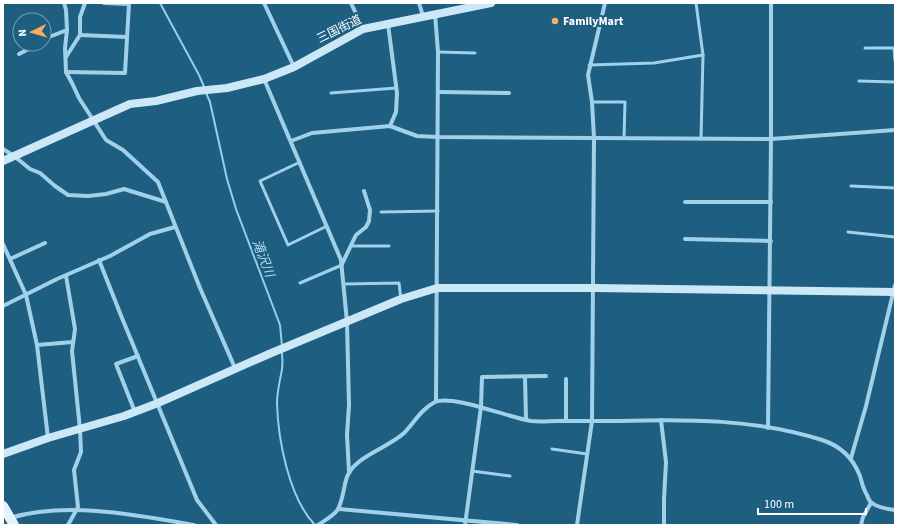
<svg xmlns="http://www.w3.org/2000/svg" width="898" height="528" font-family="'Source Sans 3','Noto Sans JP',sans-serif">
<style>
.lines{fill:none;stroke-linecap:round;stroke-linejoin:round}
.stream{stroke:#94d0eb;stroke-width:2}
.lane{stroke:#a1d1e9;stroke-width:3}
.street{stroke:#a1d1e9;stroke-width:4}
.secondary{stroke:#cce8f7;stroke-width:8}
.primary{stroke:#e4f4fe;stroke-width:10}
.poi-dot{fill:#f9ab5f;stroke:#1d5e81;stroke-width:1.5}
.labels{text-anchor:middle;stroke-width:4;stroke-linejoin:round;paint-order:stroke}
.poi-label{font-size:12px;font-weight:bold;fill:#fff;stroke:#1d5e81;text-anchor:start}
.street-label{font-size:12px;fill:#fff;stroke:#1d5e81}
.water-label{font-size:13px;font-style:italic;fill:#acdbf1;stroke:#1d5e81}
</style>
<rect width="100%" height="100%" fill="#1d5e81"/>
<g class="lines">
<g class="stream">
<polyline points="160,3 199,75 205,89"/>
<polyline points="206,93 210,102 227,179 236,209 280,325 282,346"/>
<path d="M282 351C282 357 283 363 282 369 280 381 277 391 277 403 278 440 289 498 315 525"/>
</g>
<g class="lane">
<polyline points="696,3 703,55 701,139"/>
<polyline points="865,48 895,48"/>
<polyline points="894,48 895,61"/>
<polyline points="438,52 475,53"/>
<polyline points="589,65 654,63 703,55"/>
<polyline points="859,81 895,82"/>
<polyline points="331,93 396,88"/>
<polyline points="592,102 625,102 624,138"/>
<polyline points="300,162 260,181 288,245 327,226"/>
<polyline points="851,186 895,188"/>
<polyline points="381,212 438,211"/>
<polyline points="848,232 895,237"/>
<polyline points="351,246 389,246"/>
<polyline points="300,283 342,265"/>
<polyline points="345,284 399,283 401,299"/>
<polyline points="552,449 587,454"/>
<polyline points="472,471 510,476"/>
</g>
<g class="street">
<polyline points="64,3 66,10 67,30 65,48 66,72 72,83 79,98 106,140 123,150 158,182 200,288 235,368"/>
<polyline points="264,3 294,67"/>
<polyline points="351,3 363,29"/>
<polyline points="419,3 423,16"/>
<polyline points="435,14 438,52 436,401"/>
<polyline points="388,24 397,93 396,112 390,126"/>
<polyline points="80,35 127,37"/>
<polyline points="44,40 49,37 67,30"/>
<polyline points="19,54 38,44"/>
<polyline points="66,57 80,35 80,17 85,3"/>
<polyline points="66,72 125,73 129,4 104,3"/>
<polyline points="264,79 341,260 347,322 349,405 347,435 349,472"/>
<polyline points="438,92 509,93"/>
<polyline points="291,141 312,133 390,126 417,136 438,137 771,139 895,130"/>
<polyline points="3,149 14,156 30,169 40,173 55,186 68,195 88,196 106,194 124,189 166,202"/>
<polyline points="685,202 771,202"/>
<polyline points="685,239 771,241"/>
<polyline points="3,244 26,295 37,345 48,438"/>
<polyline points="10,259 45,243"/>
<polyline points="99,260 122,318 197,500 216,525"/>
<polyline points="342,264 356,235 366,227 369,221 370,210 364,191"/>
<polyline points="66,276 75,329 72,351 80,429 81,452 74,470 78,507 68,525"/>
<polyline points="3,306 57,279 110,256 150,234 175,227"/>
<polyline points="37,345 73,342"/>
<polyline points="525,377 526,419"/>
<polyline points="135,412 116,364 138,356"/>
<polyline points="661,420 666,462 664,499 664,525"/>
<polyline points="566,421 566,379"/>
<polyline points="768,428 771,139 771,3"/>
<polyline points="851,458 866,406 895,285"/>
<polyline points="339,509 517,525"/>
<path d="M10 518C66 501 137 515 194 525"/>
<path d="M318 525C338 512 339 513 344 489 345 484 346 477 349 473 358 456 389 447 404 433 414 423 421 409 435 402 452 394 510 418 531 421 540 422 549 421 558 421 579 421 599 421 620 421 688 419 757 419 822 440 841 446 853 458 860 476 862 483 863 489 867 495 868 498 870 502 872 503 878 508 888 509 895 510"/>
<polyline points="465,525 481,407 482,377 546,376"/>
<polyline points="577,525 592,421 594,138 592,102 588,75 605,3"/>
<polyline points="861,525 863,517 871,503"/>
</g>
<g class="secondary">
<polyline points="3,161 130,104 156,101 197,91 227,88 264,79 294,67 363,29 491,3"/>
<polyline points="3,454 48,438 124,416 158,403 269,354 401,299 437,288 593,288 895,292"/>
</g>
<polyline class="primary" points="3,506 14,525"/>
</g>
<circle class="poi-dot" cx="555" cy="21" r="4"/>
<g class="labels">
<g class="poi-label">
<text x="563" y="25">FamilyMart</text>
</g>
<g class="street-label">
<text transform="translate(339 29) rotate(-26)" y="4">三国街道</text>
</g>
<g class="water-label">
<text transform="translate(264 258) rotate(69)" y="5">滝沢川</text>
</g>
</g>
<rect width="898" height="528" fill="none" stroke="#ffffff" stroke-width="8"/>
<g transform="translate(32 32) rotate(265)"><circle r="19" fill="#1d5e81" stroke="#779eb3"/>
<path d="M0-3L7 15L0 10L-7 15Z" fill="#f9ab5f"/>
<text y="-6" font-size="11" font-weight="bold" text-anchor="middle" fill="#ffffff">N</text>
</g>
<path d="M758 508v6h108v-6" fill="none" stroke="#ffffff" stroke-width="2"/>
<text x="764" y="508" font-size="12" fill="#ffffff" stroke="#1d5e81" stroke-width="3" paint-order="stroke">100 m</text>
</svg>
